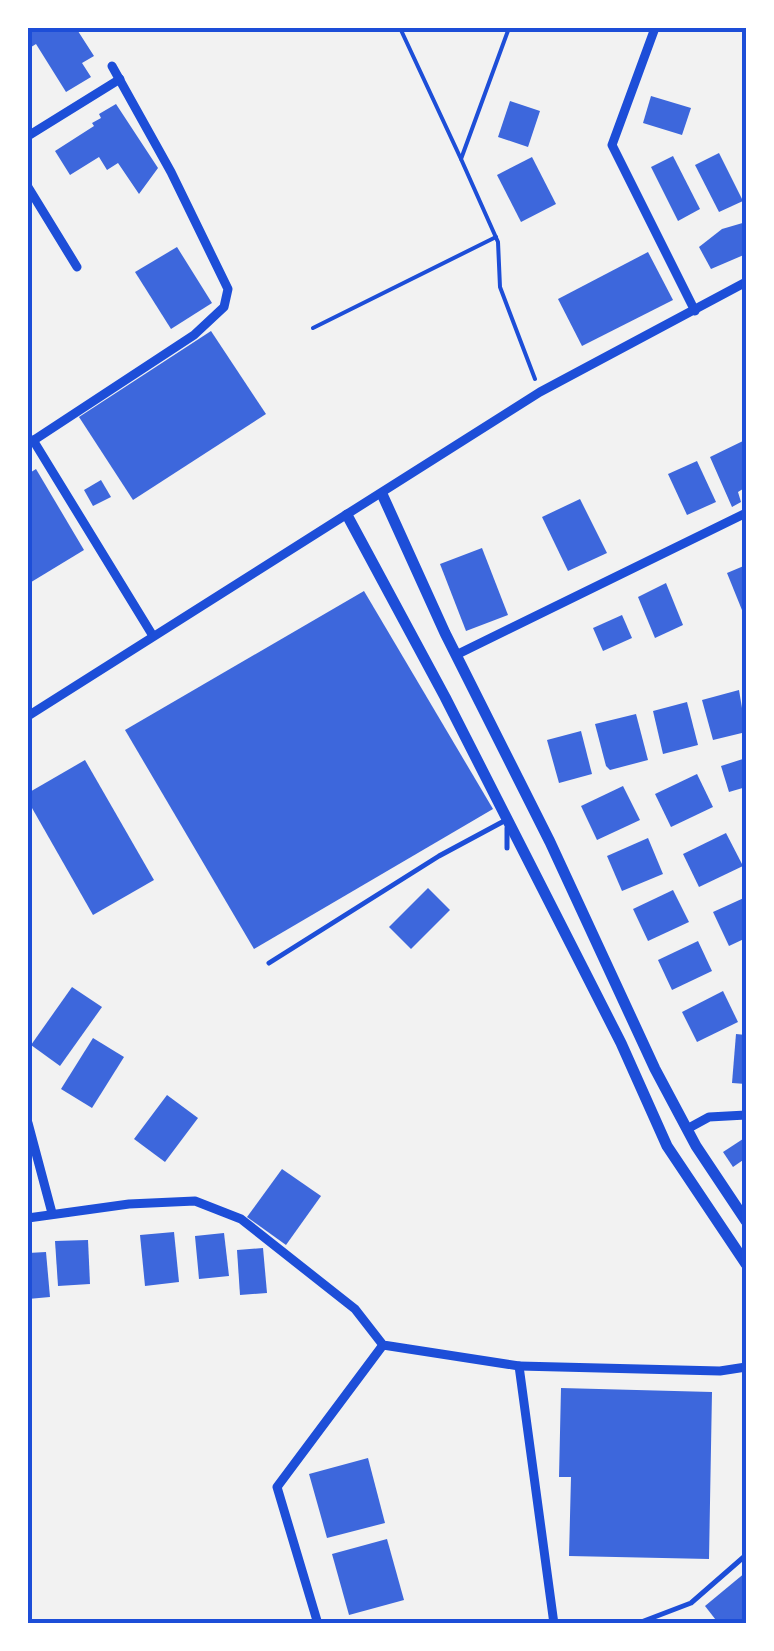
<svg xmlns="http://www.w3.org/2000/svg" width="774" height="1651" font-family="'Alegreya Sans',sans-serif">
<style>
.building{fill:#3d67dc}
.lines{fill:none;stroke-linecap:round;stroke-linejoin:round}
.path{stroke:#1d4ed8;stroke-width:4}
.service{stroke:#1d4ed8;stroke-width:5}
.minor{stroke:#1d4ed8;stroke-width:9}
.tertiary{stroke:#1d4ed8;stroke-width:11}
.neatline{fill:none;stroke:#1d4ed8;stroke-width:4}
</style>
<rect width="100%" height="100%" fill="#f2f2f2"/>
<g class="building">
<polygon points="28,28 76,28 94,56 82,63 91,77 66,92 36,44 28,49"/>
<polygon points="651,96 691,108 682,135 643,123"/>
<polygon points="510,101 540,111 528,147 498,137"/>
<polygon points="116,104 158,168 139,194 118,163 107,170 99,157 70,175 55,151 94,126 92,123 101,118 99,114"/>
<polygon points="719,153 743,201 719,212 695,165"/>
<polygon points="673,156 700,209 678,221 651,167"/>
<polygon points="532,157 556,204 521,222 497,175"/>
<polygon points="746,222 746,254 711,269 699,247 722,229"/>
<polygon points="177,247 212,303 171,329 135,272"/>
<polygon points="648,252 673,300 582,346 558,299"/>
<polygon points="211,331 266,414 133,500 79,417"/>
<polygon points="745,440 746,487 738,492 741,502 732,507 710,457"/>
<polygon points="697,461 716,502 687,515 668,474"/>
<polygon points="36,469 84,550 28,584 28,474"/>
<polygon points="101,480 111,497 93,506 84,490"/>
<polygon points="580,499 607,553 568,571 542,517"/>
<polygon points="482,548 508,615 466,631 440,564"/>
<polygon points="746,565 746,620 727,573"/>
<polygon points="666,583 683,625 655,638 638,597"/>
<polygon points="364,591 493,809 254,949 125,730"/>
<polygon points="622,615 632,638 603,651 593,628"/>
<polygon points="739,690 746,732 713,740 702,700"/>
<polygon points="687,702 698,745 663,754 653,711"/>
<polygon points="636,714 648,760 610,770 606,766 595,724"/>
<polygon points="581,731 592,774 559,783 547,740"/>
<polygon points="746,758 746,787 729,792 721,766"/>
<polygon points="85,760 154,880 93,915 28,801 28,793"/>
<polygon points="697,774 713,807 671,827 655,794"/>
<polygon points="623,786 640,820 597,840 581,806"/>
<polygon points="726,833 743,866 699,887 683,854"/>
<polygon points="648,838 663,874 622,891 607,856"/>
<polygon points="428,888 450,910 411,949 389,927"/>
<polygon points="673,890 689,922 648,941 633,909"/>
<polygon points="746,897 746,938 729,946 713,912"/>
<polygon points="698,941 712,971 672,990 658,960"/>
<polygon points="72,987 102,1007 60,1066 31,1045"/>
<polygon points="723,991 738,1022 697,1042 682,1012"/>
<polygon points="736,1034 746,1035 746,1084 732,1083"/>
<polygon points="93,1038 124,1057 92,1108 61,1089"/>
<polygon points="167,1095 198,1118 165,1162 134,1139"/>
<polygon points="746,1137 746,1158 733,1167 723,1152"/>
<polygon points="282,1169 321,1196 286,1245 247,1217"/>
<polygon points="174,1232 179,1282 145,1286 140,1235"/>
<polygon points="224,1233 229,1276 199,1279 195,1236"/>
<polygon points="88,1240 90,1284 58,1286 55,1241"/>
<polygon points="263,1248 267,1293 240,1295 237,1250"/>
<polygon points="46,1252 50,1297 28,1299 28,1253"/>
<polygon points="561,1388 712,1392 709,1559 569,1556 571,1477 559,1477"/>
<polygon points="368,1458 385,1523 327,1538 309,1474"/>
<polygon points="387,1539 404,1600 349,1615 332,1554"/>
<polygon points="746,1572 746,1624 719,1624 705,1606"/>
</g>
<g class="lines">
<g class="path">
<polyline points="400,28 461,159"/>
<polyline points="509,28 461,159 498,242 500,287 535,379"/>
<polyline points="313,328 496,237"/>
</g>
<g class="service">
<polyline points="507,848 507,828"/>
<polyline points="269,963 439,856 506,820"/>
<polyline points="636,1624 691,1603 746,1555"/>
</g>
<g class="minor">
<polyline points="655,28 612,145 695,311"/>
<polyline points="28,136 120,79"/>
<polyline points="28,187 77,267"/>
<polyline points="33,440 153,636"/>
<polyline points="28,444 194,335 224,307 228,289 171,172 112,66"/>
<polyline points="456,655 746,513"/>
<polyline points="28,716 540,392 746,282"/>
<polyline points="28,1123 52,1213"/>
<polyline points="687,1129 709,1117 746,1115"/>
<polyline points="28,1218 129,1204 195,1201 241,1219 355,1309 383,1345 519,1366 554,1624"/>
<polyline points="519,1366 720,1371 746,1367"/>
<polyline points="318,1624 277,1487 383,1345"/>
</g>
<g class="tertiary">
<polyline points="382,494 445,633 550,842 655,1069 696,1146 746,1221"/>
<polyline points="347,515 445,697 621,1043 667,1146 746,1264"/>
</g>
</g>
<rect width="774" height="1651" fill="none" stroke="#ffffff" stroke-width="60"/>
<rect x="30" y="30" width="714" height="1591" class="neatline"/>
</svg>
